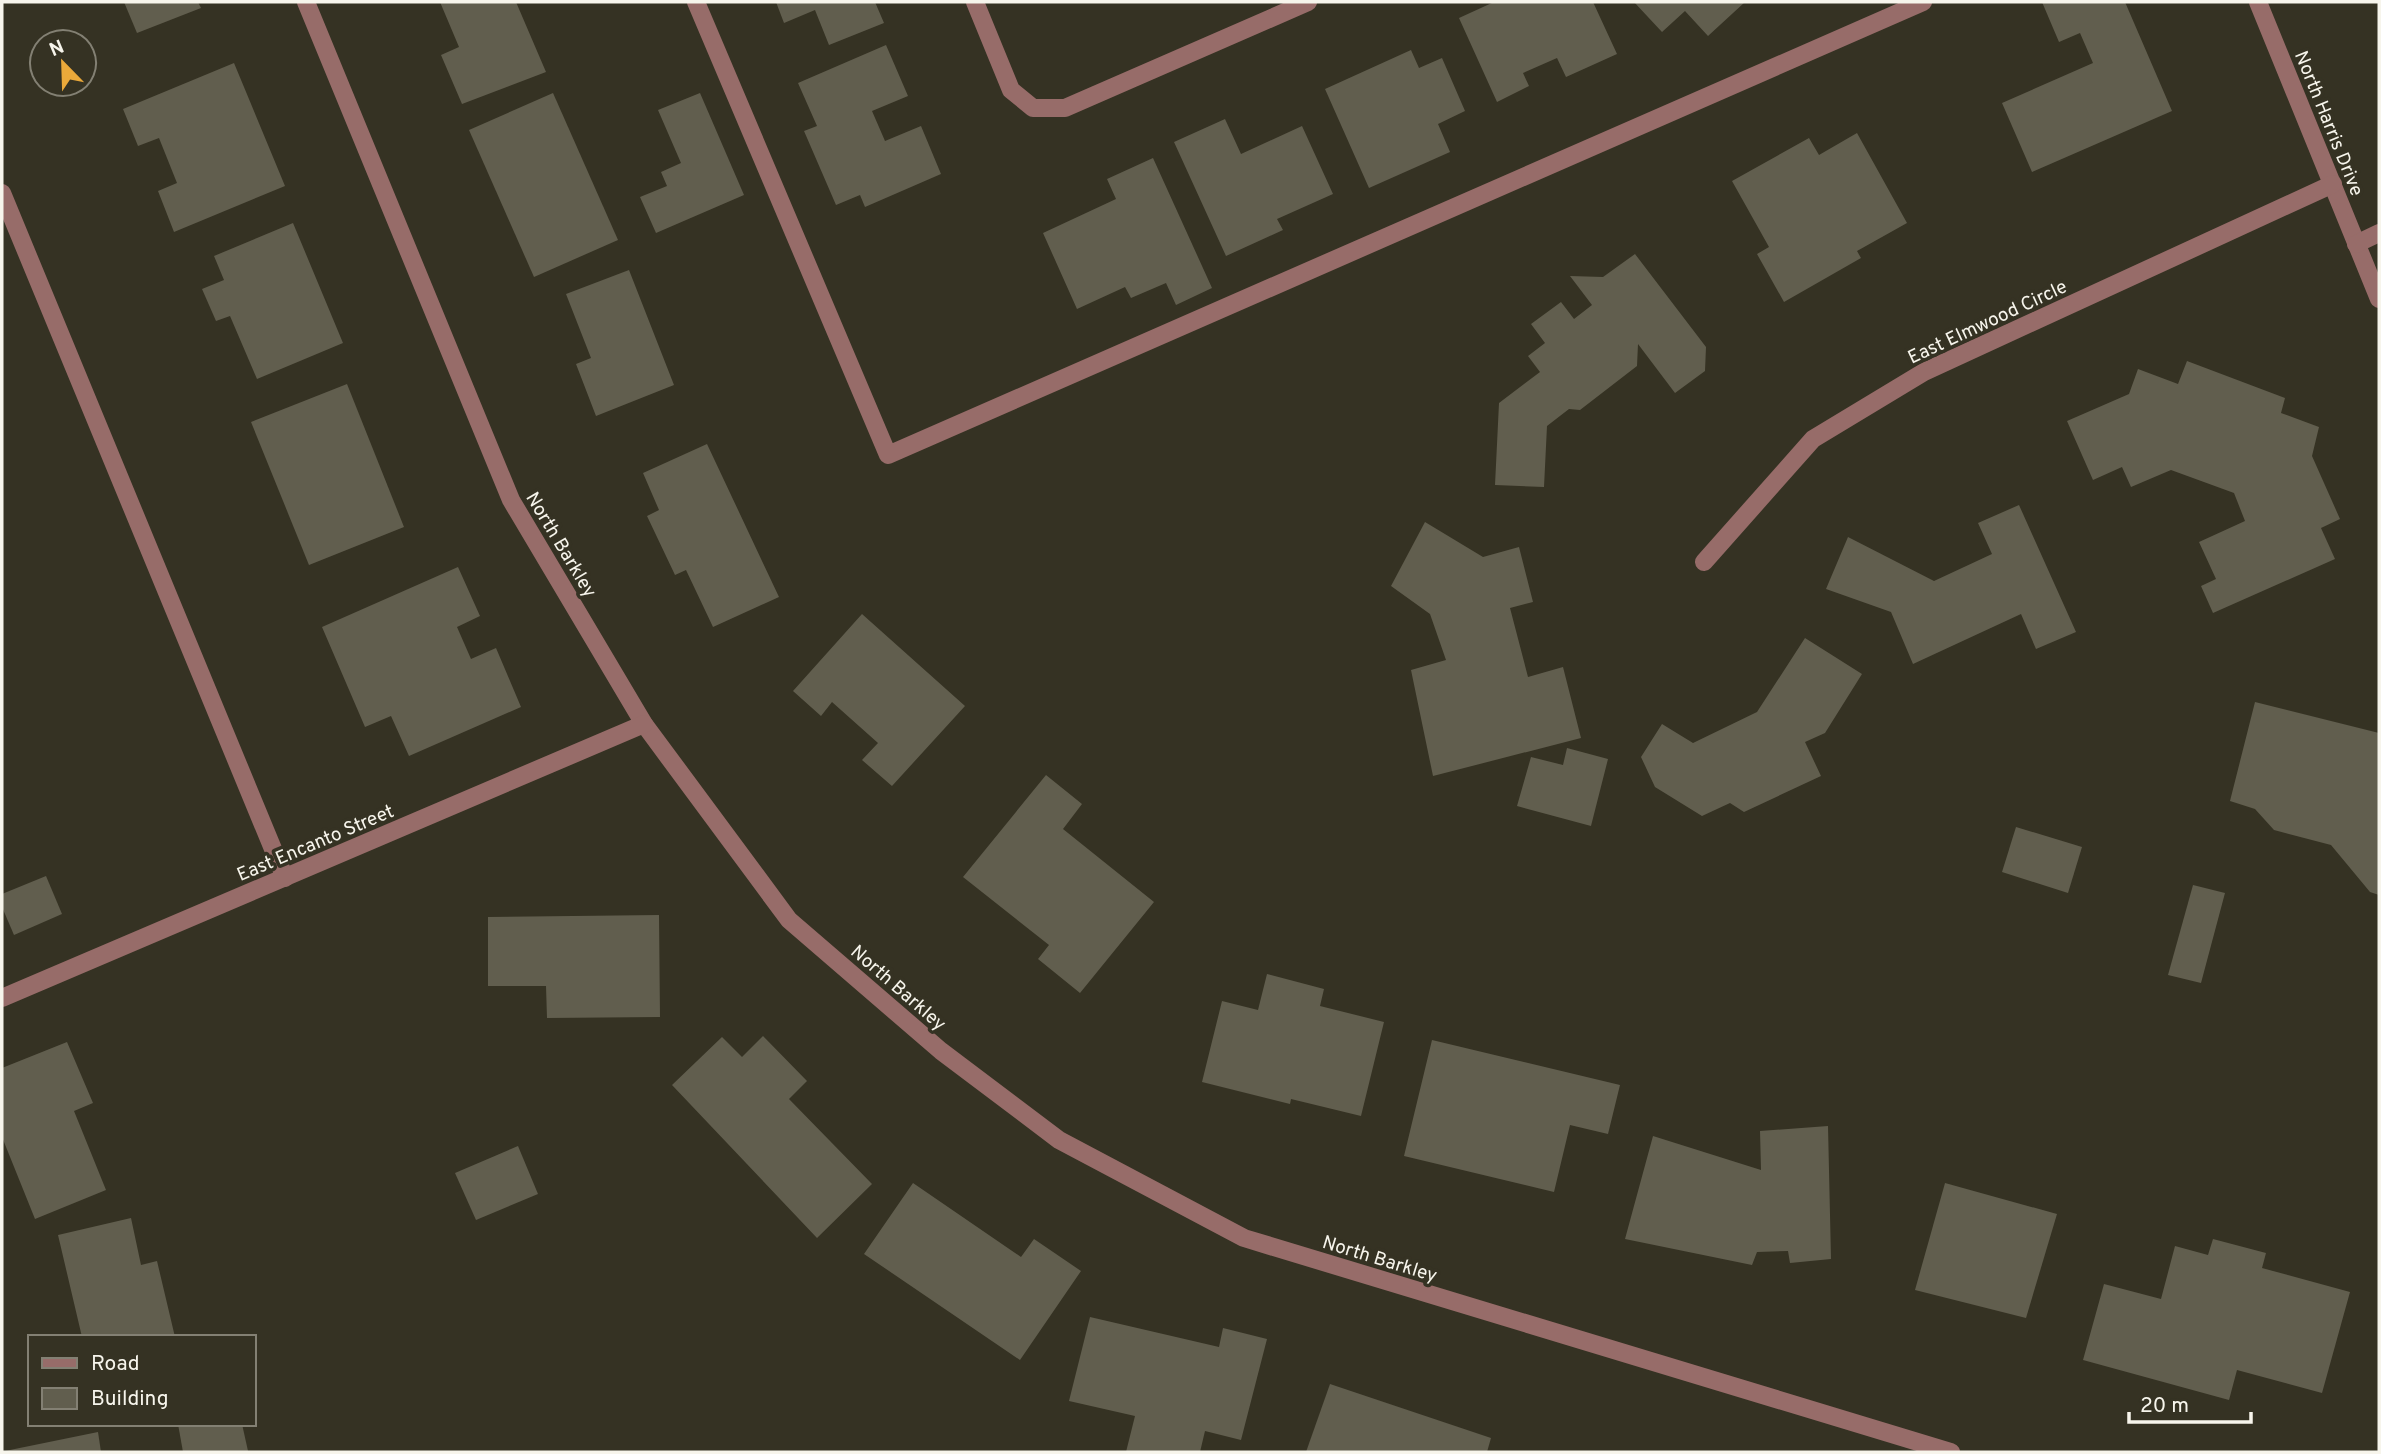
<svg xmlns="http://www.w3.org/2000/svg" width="2381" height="1454" font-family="Overpass,sans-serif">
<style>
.building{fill:#615e4e}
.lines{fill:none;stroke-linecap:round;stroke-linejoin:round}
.minor{stroke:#976c69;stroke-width:18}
.labels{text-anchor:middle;stroke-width:7;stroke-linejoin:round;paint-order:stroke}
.street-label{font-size:19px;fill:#f7f5ec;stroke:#353223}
</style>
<rect width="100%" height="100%" fill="#353223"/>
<g class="building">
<polygon points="124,2 198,2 201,8 137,33"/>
<polygon points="440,2 516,2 546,72 462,104 441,55 459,47"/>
<polygon points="776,2 875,2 884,23 829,45 815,10 784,23"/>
<polygon points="1494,2 1593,2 1617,54 1566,77 1557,58 1523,73 1529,86 1497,102 1459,18"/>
<polygon points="1634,2 1745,2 1708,36 1685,11 1662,32"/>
<polygon points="2042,2 2125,2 2172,111 2032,172 2002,103 2093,63 2080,33 2059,42"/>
<polygon points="886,45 908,96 872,111 885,141 921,126 941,174 865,207 860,195 836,205 804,131 817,126 798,83"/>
<polygon points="1411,50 1419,68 1442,58 1465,111 1438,124 1450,152 1369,188 1325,89"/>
<polygon points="234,63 285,186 174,232 158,191 177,183 159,138 138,146 123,109"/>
<polygon points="553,93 618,240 534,277 469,130"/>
<polygon points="700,93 744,195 656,233 640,197 667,186 661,172 681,163 658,110"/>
<polygon points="1225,119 1241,154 1302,126 1333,194 1277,219 1283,230 1226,256 1174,142"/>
<polygon points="1857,133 1907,223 1857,251 1861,258 1784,302 1757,254 1769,247 1732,181 1809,138 1819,155"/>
<polygon points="1153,158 1212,288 1176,305 1166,283 1131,298 1125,287 1077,309 1043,233 1116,199 1107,179"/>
<polygon points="293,223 343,343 257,379 230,316 216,321 202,289 224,280 214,256"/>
<polygon points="1635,254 1706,347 1705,371 1675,393 1638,344 1637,366 1580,410 1569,409 1547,426 1544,487 1495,485 1499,403 1540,372 1528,356 1545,343 1531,324 1561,302 1574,319 1592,305 1570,276 1603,277"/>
<polygon points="629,270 674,385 596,416 576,364 591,358 566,294"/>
<polygon points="2187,361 2285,398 2281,413 2319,427 2312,456 2340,519 2321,528 2335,559 2213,613 2201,586 2216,579 2199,542 2245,521 2234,493 2171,470 2131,487 2122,467 2093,480 2067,421 2129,394 2138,369 2178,384"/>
<polygon points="347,384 404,527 309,565 251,422"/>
<polygon points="707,444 779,597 713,627 686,570 675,575 647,516 659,510 643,473"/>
<polygon points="2019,505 2076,632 2036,649 2021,614 1913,664 1891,612 1826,589 1848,537 1934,581 1992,554 1978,523"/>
<polygon points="1425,522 1483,557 1519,547 1533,602 1510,608 1528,677 1563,667 1581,738 1433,776 1411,670 1446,660 1430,614 1391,586"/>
<polygon points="458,567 480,616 457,627 471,659 496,648 521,707 409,756 391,716 365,727 322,627"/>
<polygon points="862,614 965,706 892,786 862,760 878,743 832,702 821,716 793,691"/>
<polygon points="1805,638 1862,674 1825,733 1805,742 1821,776 1744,812 1730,803 1702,816 1655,787 1641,757 1662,724 1693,743 1757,712"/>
<polygon points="2255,702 2379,733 2379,895 2370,892 2331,845 2274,830 2255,809 2230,801"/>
<polygon points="1567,748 1608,759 1591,826 1517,806 1531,757 1563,765"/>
<polygon points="1046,775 1082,804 1063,829 1154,902 1080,993 1038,959 1049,945 963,877"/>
<polygon points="2016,827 2082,847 2068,893 2002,872"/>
<polygon points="46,876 62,914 14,935 2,907 2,894"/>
<polygon points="2193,885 2225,893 2201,983 2168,975"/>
<polygon points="659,915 660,1017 547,1018 546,986 488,986 488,917"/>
<polygon points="1267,974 1324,989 1320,1006 1384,1022 1361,1116 1291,1099 1290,1104 1202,1082 1222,1001 1258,1010"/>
<polygon points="763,1036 807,1081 789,1099 872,1184 817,1238 672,1085 722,1037 742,1057"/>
<polygon points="1432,1040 1620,1085 1608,1134 1570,1125 1554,1192 1404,1156"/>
<polygon points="67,1042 93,1103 74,1111 106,1190 35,1219 2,1137 2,1068"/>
<polygon points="1828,1126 1831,1259 1790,1263 1788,1251 1757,1252 1752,1265 1625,1239 1653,1136 1761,1170 1760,1131"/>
<polygon points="518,1146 538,1194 476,1220 455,1173"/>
<polygon points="913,1183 1021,1257 1034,1239 1081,1271 1020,1360 864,1254"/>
<polygon points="1945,1183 2057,1214 2026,1318 1915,1290"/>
<polygon points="131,1218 141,1265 157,1261 175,1337 82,1337 58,1235"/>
<polygon points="2213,1239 2266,1253 2262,1268 2350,1292 2322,1393 2237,1370 2229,1400 2083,1360 2104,1284 2161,1299 2175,1246 2208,1255"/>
<polygon points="1090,1317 1219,1347 1223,1328 1267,1339 1241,1440 1205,1431 1200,1452 1126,1452 1135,1416 1069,1401"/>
<polygon points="1330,1384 1491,1438 1487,1452 1306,1452"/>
<polygon points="178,1424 242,1424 248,1451 183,1452"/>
<polygon points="98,1432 101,1452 5,1452 5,1451"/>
</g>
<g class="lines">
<g class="minor">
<polyline points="306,2 511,500 644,724 789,920 941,1051 1059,1140 1244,1238 1951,1452"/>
<polyline points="696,2 888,455 1923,2"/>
<polyline points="975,2 1011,90 1033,108 1065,108 1308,2"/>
<polyline points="2258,2 2379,299"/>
<polyline points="2,193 285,878"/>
<polyline points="2356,244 2379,233"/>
<polyline points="1704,562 1813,439 1924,372 2333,184"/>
<polyline points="2,998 644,724"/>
</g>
</g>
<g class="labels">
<g class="street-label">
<text transform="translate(2330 123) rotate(68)" y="7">North Harris Drive</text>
<text transform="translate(1987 321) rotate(-25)" y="7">East Elmwood Circle</text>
<text transform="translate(562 544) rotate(59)" y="7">North Barkley</text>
<text transform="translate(315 842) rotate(-23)" y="7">East Encanto Street</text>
<text transform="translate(899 987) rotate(41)" y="7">North Barkley</text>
<text transform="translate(1380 1258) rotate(17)" y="7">North Barkley</text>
</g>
</g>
<rect width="2381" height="1454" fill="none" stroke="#f7f5ec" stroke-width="7"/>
<rect x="28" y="1335" width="228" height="91" fill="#353223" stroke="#838073" stroke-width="2"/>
<rect x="42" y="1358" width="35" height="10" fill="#976c69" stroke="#838073" stroke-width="2"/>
<text x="91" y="1370" font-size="21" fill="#f7f5ec">Road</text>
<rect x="42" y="1388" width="35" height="21" fill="#615e4e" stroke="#838073" stroke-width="2"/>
<text x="91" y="1405" font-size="21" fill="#f7f5ec">Building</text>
<g transform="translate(63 63) rotate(337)"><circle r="33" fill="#353223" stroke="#838073" stroke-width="2"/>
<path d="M0-5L12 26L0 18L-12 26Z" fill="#eba93a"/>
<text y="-10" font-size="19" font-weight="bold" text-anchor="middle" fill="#f7f5ec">N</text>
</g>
<path d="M2129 1412v10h122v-10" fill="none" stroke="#f7f5ec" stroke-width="3.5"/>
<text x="2140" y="1412" font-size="21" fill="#f7f5ec" stroke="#353223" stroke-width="5" paint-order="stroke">20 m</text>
</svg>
